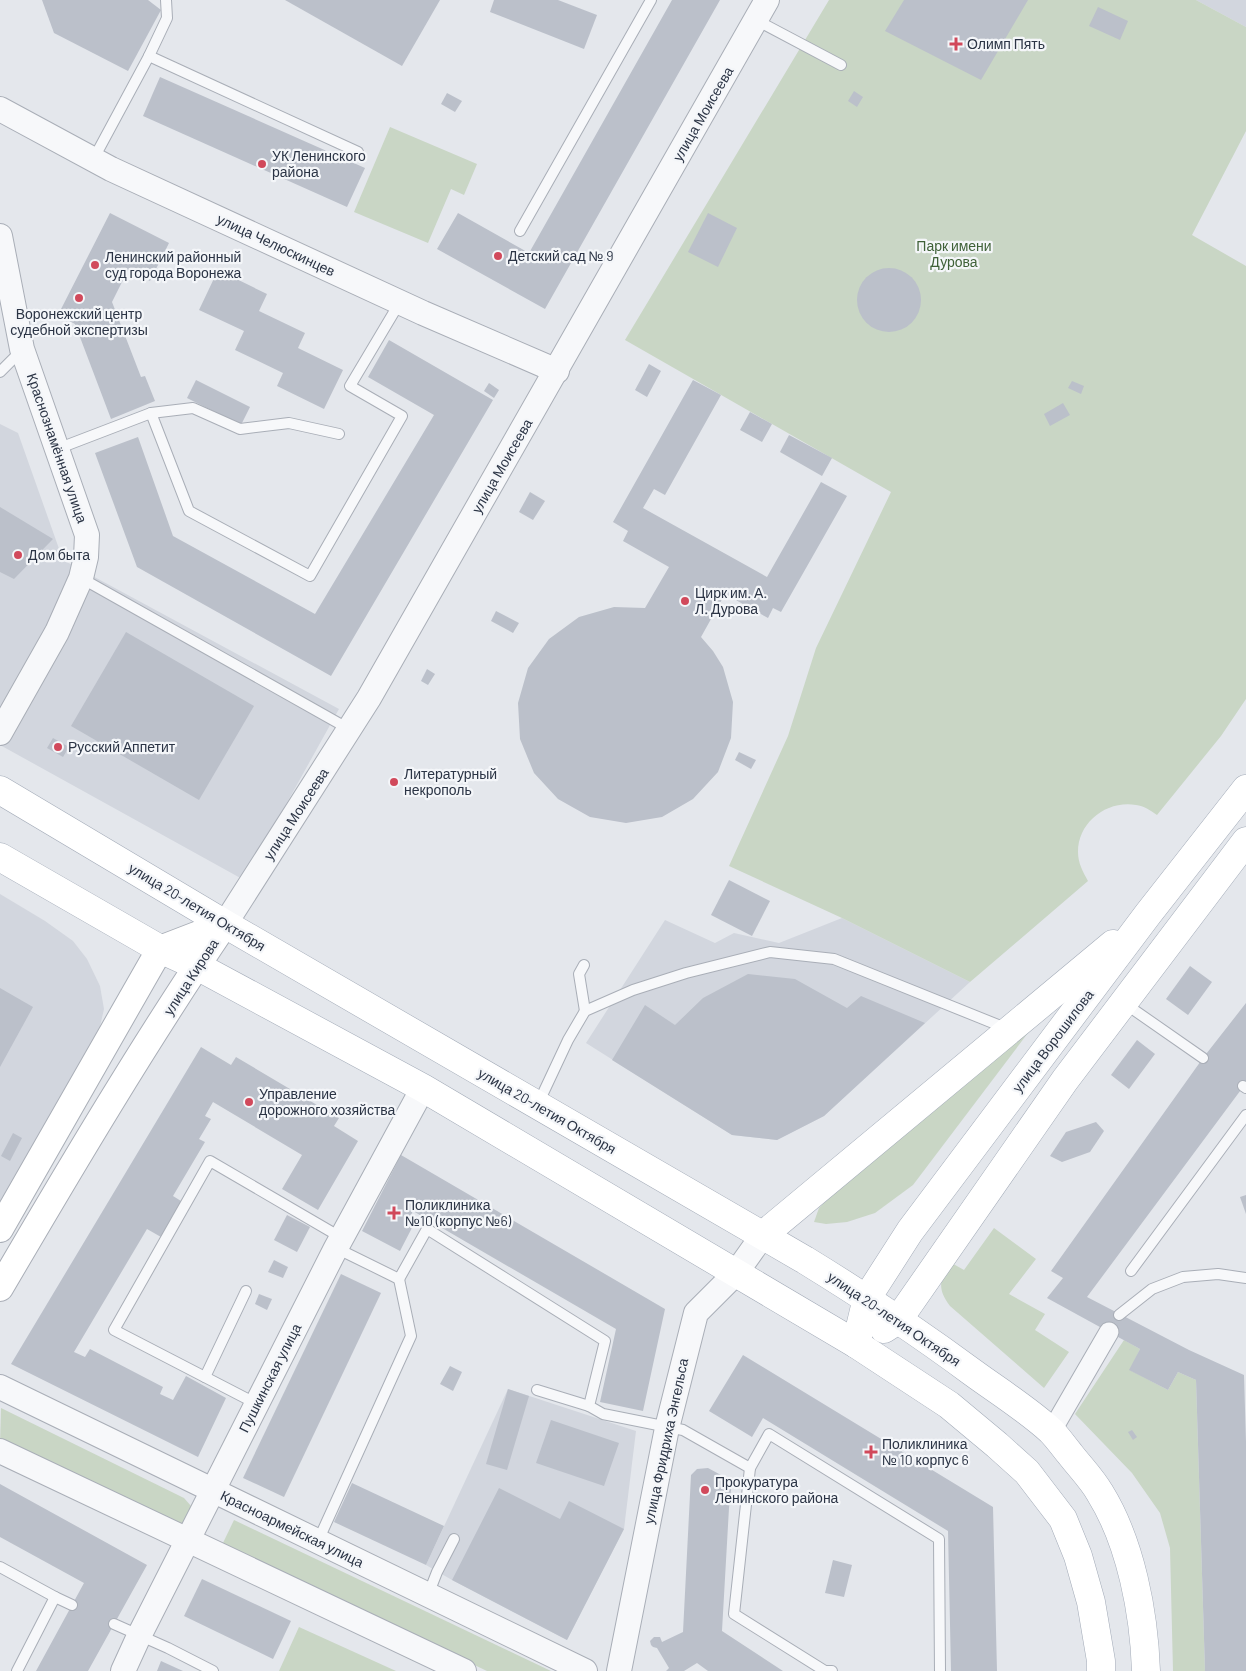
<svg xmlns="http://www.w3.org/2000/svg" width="1246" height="1671" font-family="Barlow,sans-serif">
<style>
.built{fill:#d2d6de}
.green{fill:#c9d6c5}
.building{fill:#bbc0ca}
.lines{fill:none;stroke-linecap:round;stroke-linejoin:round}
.service-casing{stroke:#a9aeb7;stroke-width:12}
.minor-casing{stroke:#a9aeb7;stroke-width:21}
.tertiary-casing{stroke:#a9aeb7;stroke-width:26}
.secondary-casing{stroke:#a9aeb7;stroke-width:28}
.primary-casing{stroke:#a3abb8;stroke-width:29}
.service{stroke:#f7f8fa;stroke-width:10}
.minor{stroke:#f7f8fa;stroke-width:19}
.tertiary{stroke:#f7f8fa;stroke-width:24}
.secondary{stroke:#fff;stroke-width:26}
.primary{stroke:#fff;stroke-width:28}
.poi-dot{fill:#d1495b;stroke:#f4f6f9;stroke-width:2}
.labels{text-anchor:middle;stroke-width:4.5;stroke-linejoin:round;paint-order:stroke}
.poi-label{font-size:14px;fill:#2b3445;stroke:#f4f6f9;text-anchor:start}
.street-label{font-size:14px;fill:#2b3445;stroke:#f4f6f9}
.park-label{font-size:14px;fill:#3f6138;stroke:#f4f6f9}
</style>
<rect width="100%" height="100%" fill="#e4e7ec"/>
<g class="built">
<polygon points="1196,0 1246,0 1246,27"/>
<polygon points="0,424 18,433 63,560 339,709 244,880 0,745"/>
<polygon points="0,894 45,921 73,941 87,959 100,986 104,1009 98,1035 0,1212"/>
<polygon points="842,918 970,982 824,1116 777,1140 732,1135 586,1043 665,920 715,943 734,933 779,943"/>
<polygon points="508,1389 636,1431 624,1529 567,1640 452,1580 426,1565"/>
</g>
<g class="green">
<path d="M829 0H1196L1246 27V131L1192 235 1246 266V699L1221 736 1157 815C1150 810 1144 806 1136 805 1107 800 1078 822 1078 852 1078 863 1083 872 1088 881L970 982 842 918 729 866 788 736 816 648 891 492 625 340Z"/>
<polygon points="390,127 477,164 464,195 451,189 428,243 354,212"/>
<polygon points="1037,1021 913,1185 875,1213 847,1222 826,1224 814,1222 819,1208 837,1189"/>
<path d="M994 1228 1036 1259 1009 1294 1045 1314 1035 1330 1069 1352 1044 1388 950 1306C937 1289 940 1281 948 1261L964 1270Z"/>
<polygon points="1124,1340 1140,1349 1130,1370 1168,1390 1178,1372 1196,1380 1205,1671 1173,1671 1170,1548 1160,1513 1132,1473 1075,1414"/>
<polygon points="1,1408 184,1498 191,1506 183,1523 173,1528 0,1445"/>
<polygon points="234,1520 551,1671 487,1671 222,1545"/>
<polygon points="299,1627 396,1671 279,1671"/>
</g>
<g class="building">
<polygon points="42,0 148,0 161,10 128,71 54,33"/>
<polygon points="285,0 440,0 402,66"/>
<polygon points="494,0 558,0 597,15 584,49 490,12"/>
<polygon points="672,0 720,0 545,309 437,249 458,213 529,253"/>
<polygon points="904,0 1028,0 981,80 885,31"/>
<polygon points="1098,7 1128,21 1120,40 1089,26"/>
<polygon points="160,77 365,168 347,207 143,116"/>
<polygon points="854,91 863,97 857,107 848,101"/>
<polygon points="447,93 462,101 455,112 441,104"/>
<polygon points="110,213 169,243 150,281 128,270 112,302 141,377 145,376 155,401 111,419 75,324 58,315"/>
<polygon points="708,213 737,228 718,267 688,252"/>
<circle cx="889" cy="300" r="32"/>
<polygon points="218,270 267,294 259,311 305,333 298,348 343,370 324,409 277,386 283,373 235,350 244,331 199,310"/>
<polygon points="389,340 493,400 331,676 137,567 95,453 138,437 173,536 315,614 434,415 368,377"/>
<polygon points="649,364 661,371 647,397 635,390"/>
<polygon points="196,380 250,407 241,425 187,398"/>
<polygon points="693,380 721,395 665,495 654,489 643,508 767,577 821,482 847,496 781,612 773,608 768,618 725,594 701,637 713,651 723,667 733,702 731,738 718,772 693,799 662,817 626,823 590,817 558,799 534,773 520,739 518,703 528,668 549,639 579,617 614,607 645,608 669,567 623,541 628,531 613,522"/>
<polygon points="1072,381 1084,386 1081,394 1068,388"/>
<polygon points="489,383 499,390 494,398 484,391"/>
<polygon points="1063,403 1070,415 1050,426 1044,414"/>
<polygon points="750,412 772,424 762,442 740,430"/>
<polygon points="789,435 832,458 822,476 780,452"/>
<polygon points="530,492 545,501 533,520 519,512"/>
<polygon points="0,507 53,539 14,579 0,572"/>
<polygon points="496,611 519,623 513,633 491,621"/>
<polygon points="126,632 254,706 199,800 71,726"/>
<polygon points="427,669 435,674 428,685 421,681"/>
<polygon points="53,738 69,747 63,757 47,748"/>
<polygon points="739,752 756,760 751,769 735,760"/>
<polygon points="729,880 770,901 752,936 711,915"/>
<polygon points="1190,966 1212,982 1188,1015 1166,999"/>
<polygon points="748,974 795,979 847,1008 861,996 925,1023 824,1116 777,1140 732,1135 612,1060 645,1005 675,1025 703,998"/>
<polygon points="0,988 33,1007 0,1067"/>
<polygon points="1246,1003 1246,1083 1087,1297 1189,1350 1244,1375 1246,1442 1246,1671 1205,1671 1196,1380 1178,1372 1168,1390 1129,1370 1140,1349 1047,1298 1063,1278 1051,1271 1203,1058"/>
<polygon points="1137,1040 1155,1054 1129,1089 1111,1075"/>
<polygon points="201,1047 231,1065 236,1057 339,1118 334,1126 358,1141 318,1210 282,1189 302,1155 213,1102 205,1116 211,1119 199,1139 205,1142 173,1196 181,1201 161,1237 147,1229 74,1352 85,1357 90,1349 163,1387 160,1394 173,1400 186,1376 226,1398 198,1457 11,1364"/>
<polygon points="1096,1122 1104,1131 1090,1152 1062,1162 1050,1156 1066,1132"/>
<polygon points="13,1133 22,1138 10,1161 1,1156"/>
<polygon points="401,1155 665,1309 643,1411 600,1402 616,1329 413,1211 409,1219 415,1222 400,1251 362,1231"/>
<polygon points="1246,1195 1246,1214 1240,1197"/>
<polygon points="287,1215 310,1227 297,1252 274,1240"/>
<polygon points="274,1260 288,1267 283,1278 268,1272"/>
<polygon points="341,1274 381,1293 284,1497 243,1478"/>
<polygon points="259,1294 272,1299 267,1310 255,1304"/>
<polygon points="743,1355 993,1507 997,1671 951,1671 948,1531 763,1418 752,1437 709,1411"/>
<polygon points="450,1366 462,1372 453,1391 440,1384"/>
<polygon points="508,1389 529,1396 507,1470 486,1464"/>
<polygon points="551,1420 619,1443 604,1486 536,1463"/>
<polygon points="1132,1430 1137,1437 1133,1440 1128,1432"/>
<polygon points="708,1468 732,1481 729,1508 722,1631 783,1671 708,1671 697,1663 684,1671 666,1671 669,1668 657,1648 653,1647 651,1645 650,1641 654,1637 660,1637 662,1642 683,1632 691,1475 697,1469"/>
<polygon points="352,1483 444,1526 426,1565 334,1522"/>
<polygon points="0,1484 147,1565 88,1671 36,1671 84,1583 0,1537"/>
<polygon points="499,1488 560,1519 569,1501 624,1529 567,1640 452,1580"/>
<polygon points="833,1560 852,1565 844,1597 825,1593"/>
<polygon points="202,1579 291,1621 273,1659 184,1616"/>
<polygon points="161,1661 183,1671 157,1671"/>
</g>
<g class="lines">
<defs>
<g id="service">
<polyline points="756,20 841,65"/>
<polyline points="149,56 167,18 166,0"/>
<polyline points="93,160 149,56 358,152"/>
<polyline points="520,231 651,0"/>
<polyline points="0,372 22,350"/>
<polyline points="151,413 193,408 240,429 289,423 339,434"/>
<polyline points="57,449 151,413 189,511 310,576 402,416 350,386 400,302"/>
<polyline points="81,578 349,729"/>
<polyline points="584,965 579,974 585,1011"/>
<polyline points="1124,1003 1203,1058"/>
<polyline points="1243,1086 1246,1088"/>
<polyline points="538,1104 568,1040 585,1011 633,990 686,973 770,952 834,959 1008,1029"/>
<polyline points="336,1248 399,1279 427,1229 605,1341 589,1406 603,1414 683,1430 750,1468"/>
<polyline points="1131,1271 1246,1115"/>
<polyline points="1119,1315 1152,1289 1183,1277 1218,1274 1246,1278"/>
<polyline points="205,1377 246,1291"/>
<polyline points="537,1390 589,1406"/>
<polyline points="257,1404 114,1330 210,1161 342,1238"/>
<polyline points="318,1541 411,1336 399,1279"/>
<polyline points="0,1567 55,1597"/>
<polyline points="428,1595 437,1572 454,1539"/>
<polyline points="114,1624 168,1648 213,1671"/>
<polyline points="17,1671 55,1597 72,1605"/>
<polyline points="832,1671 825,1671 734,1614 750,1468 769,1434 939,1539 940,1671"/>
</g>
<polyline id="minor" points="1051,1432 1109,1332"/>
<g id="tertiary">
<polyline points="0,109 111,169 423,313 557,371"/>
<polyline points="0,236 22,349 87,535 86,557 81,578 57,632 0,733"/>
<polyline points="225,924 369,698 767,0"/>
<polyline points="0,1387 585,1671"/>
<polyline points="0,1451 464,1671"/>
<polyline points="123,1671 139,1636 336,1248 423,1088"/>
<polyline points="619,1671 667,1428 696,1313 736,1273 763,1235"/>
</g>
<g id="secondary">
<polyline points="0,1229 160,949 225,924"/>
<path d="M0 1288C72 1165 145 1042 225 924"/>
</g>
<g id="primary">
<path d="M0 790 225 924 805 1260C862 1295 918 1332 972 1372 998 1391 1027 1409 1051 1431 1058 1438 1064 1447 1070 1454 1080 1467 1092 1479 1100 1493 1131 1543 1144 1613 1146 1671"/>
<polyline points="0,857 160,949 197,966 423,1088 856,1344 949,1405 997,1445 1027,1472 1063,1519 1078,1556 1091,1602 1101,1661 1101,1671"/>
<polyline points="763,1235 1113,944"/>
<polyline points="884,1329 898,1320 1065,1080 1246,841"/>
<polyline points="856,1344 867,1298 910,1231 1148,914 1246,789"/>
</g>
</defs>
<use href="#service" class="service-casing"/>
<use href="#minor" class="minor-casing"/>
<use href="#tertiary" class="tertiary-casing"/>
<use href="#secondary" class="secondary-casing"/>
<use href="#primary" class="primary-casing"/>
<use href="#service" class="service"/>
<use href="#minor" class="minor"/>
<use href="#tertiary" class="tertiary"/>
<use href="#secondary" class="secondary"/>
<use href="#primary" class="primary"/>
</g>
<g class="poi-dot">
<path d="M953.5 36.5h5v5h5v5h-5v5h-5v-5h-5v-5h5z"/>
<circle cx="262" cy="164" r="5"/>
<circle cx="498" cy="256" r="5"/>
<circle cx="95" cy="265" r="5"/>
<circle cx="79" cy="298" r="5"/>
<circle cx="18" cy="555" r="5"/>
<circle cx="685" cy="601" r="5"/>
<circle cx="58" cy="747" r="5"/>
<circle cx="394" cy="782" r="5"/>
<circle cx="249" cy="1102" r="5"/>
<path d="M391.5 1205.5h5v5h5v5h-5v5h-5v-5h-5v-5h5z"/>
<path d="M868.5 1444.5h5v5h5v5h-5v5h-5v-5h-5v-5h5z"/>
<circle cx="705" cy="1490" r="5"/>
</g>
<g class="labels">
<g class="poi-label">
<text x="967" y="49">Олимп Пять</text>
<text x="272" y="161">УК Ленинского<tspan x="272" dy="16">района</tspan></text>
<text x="508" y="261">Детский сад № 9</text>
<text x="105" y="262">Ленинский районный<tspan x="105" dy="16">суд города Воронежа</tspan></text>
<text x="79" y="319" text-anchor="middle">Воронежский центр<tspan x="79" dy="16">судебной экспертизы</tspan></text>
<text x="28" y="560">Дом быта</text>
<text x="695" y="598">Цирк им. А.<tspan x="695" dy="16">Л. Дурова</tspan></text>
<text x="68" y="752">Русский Аппетит</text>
<text x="404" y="779">Литературный<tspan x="404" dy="16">некрополь</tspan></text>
<text x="259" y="1099">Управление<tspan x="259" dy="16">дорожного хозяйства</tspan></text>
<text x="405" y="1210">Поликлиника<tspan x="405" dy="16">№10 (корпус №6)</tspan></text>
<text x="882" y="1449">Поликлиника<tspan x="882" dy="16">№ 10 корпус 6</tspan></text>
<text x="715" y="1487">Прокуратура<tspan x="715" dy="16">Ленинского района</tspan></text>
</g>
<g class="street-label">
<text transform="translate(703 114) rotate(-60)" y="5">улица Моисеева</text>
<text transform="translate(276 245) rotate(25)" y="5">улица Челюскинцев</text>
<text transform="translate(57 448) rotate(71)" y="5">Краснознамённая улица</text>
<text transform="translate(502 466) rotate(-60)" y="5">улица Моисеева</text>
<text transform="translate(296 814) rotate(-57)" y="5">улица Моисеева</text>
<text transform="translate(197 907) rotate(31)" y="5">улица 20-летия Октября</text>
<text transform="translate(191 977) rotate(-57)" y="5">улица Кирова</text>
<text transform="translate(1053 1041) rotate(-53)" y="5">улица Ворошилова</text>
<text transform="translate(547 1111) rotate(30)" y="5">улица 20-летия Октября</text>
<text transform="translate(894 1319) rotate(34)" y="5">улица 20-летия Октября</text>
<text transform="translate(270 1378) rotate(-63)" y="5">Пушкинская улица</text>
<text transform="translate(666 1441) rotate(-78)" y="5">улица Фридриха Энгельса</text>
<text transform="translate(292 1529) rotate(26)" y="5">Красноармейская улица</text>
</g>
<g class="park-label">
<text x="954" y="251">Парк имени<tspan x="954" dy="16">Дурова</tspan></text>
</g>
</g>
</svg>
